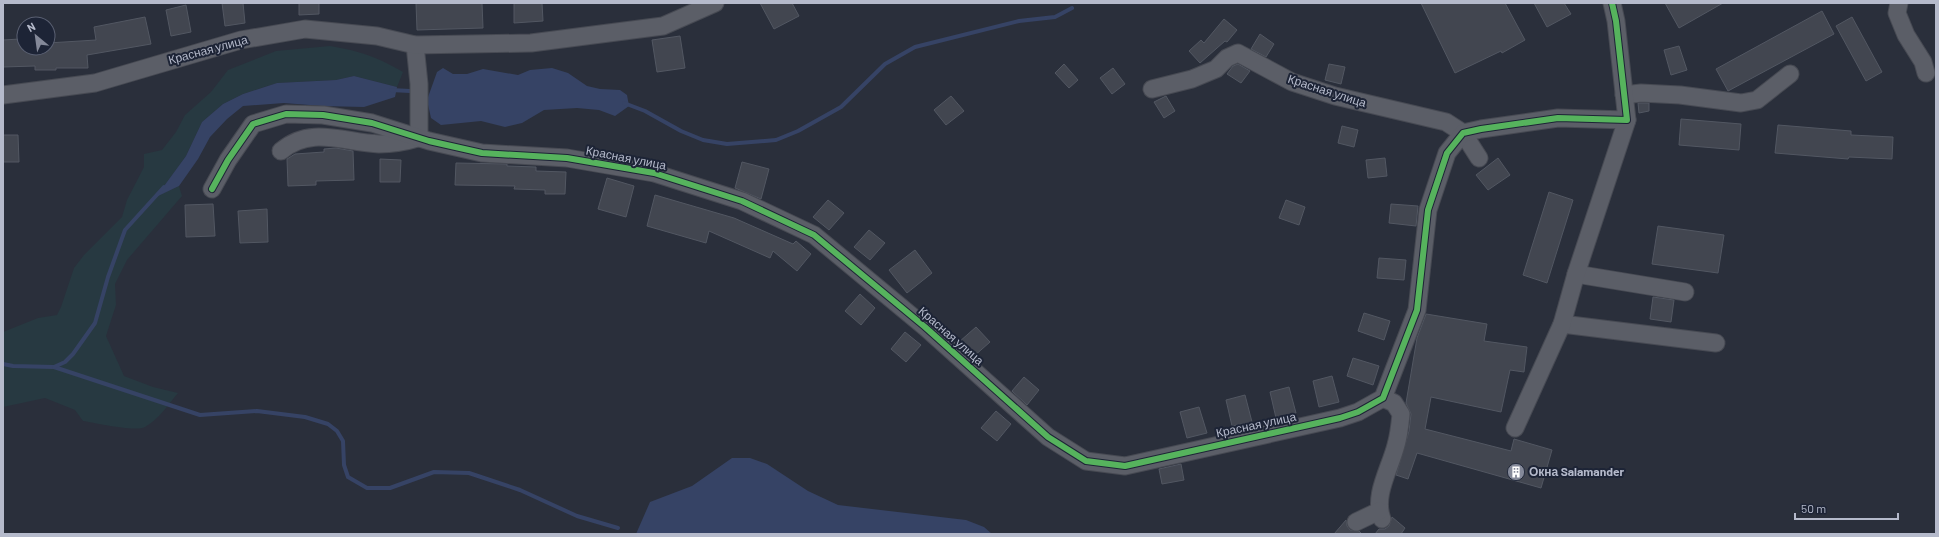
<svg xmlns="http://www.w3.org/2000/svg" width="1939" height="537" font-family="Barlow,sans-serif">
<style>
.green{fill:#273941}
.water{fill:#364365}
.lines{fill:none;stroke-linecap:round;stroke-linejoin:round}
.stream{stroke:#364365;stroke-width:4}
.building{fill:#424650;stroke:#525762}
.minor-casing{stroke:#474a53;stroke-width:19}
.minor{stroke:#5b5e67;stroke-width:17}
.cycleway-casing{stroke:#1d2436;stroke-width:8}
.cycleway{stroke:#56b35d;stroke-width:6}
.labels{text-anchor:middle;stroke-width:4;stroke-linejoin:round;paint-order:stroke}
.street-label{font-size:12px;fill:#b5bacb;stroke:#1d2436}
.poi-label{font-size:12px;font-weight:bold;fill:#b5bacb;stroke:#1d2436;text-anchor:start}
</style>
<rect width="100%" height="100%" fill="#2a2f3b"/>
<path class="green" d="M330 46C360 51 377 57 403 72L397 87 354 76 336 80 277 83 243 94 223 104 202 122 186 156 157 196 179 186 182 196 127 260 115 284 116 305 106 336 124 376 153 387 178 393C168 405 159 419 145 427 134 432 96 423 83 421L75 410 45 398 3 407V332L38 318 57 315 61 307 74 268 84 255 122 217 127 200 144 167V154L162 150 176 132 185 115 211 92 228 70 276 51Z"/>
<g class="water">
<polygon points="443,68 453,74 467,74 483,69 518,75 530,70 552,68 568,73 587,86 600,89 620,90 627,95 629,106 615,116 599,110 577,108 544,110 522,123 505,127 481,121 441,125 431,118 427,100 437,72"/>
<polygon points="354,76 397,87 395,97 364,107 322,106 284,103 243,106 227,119 210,137 198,159 179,186 156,197 186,156 202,122 223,104 243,94 277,83 336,80"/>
<polygon points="732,458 750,458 767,464 808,491 838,505 966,520 984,527 992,534 636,534 650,502 692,486"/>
</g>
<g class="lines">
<g class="stream">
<polyline points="391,90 410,91"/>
<polyline points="624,103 645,111 681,131 703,140 727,144 776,140 798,131 841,107 885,64 915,47 1019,21 1055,17 1072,8"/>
<polyline points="3,364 13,366 54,367 200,415 257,411 305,417 328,424 337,431 343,441 344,465 348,477 367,488 390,488 434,472 469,473 520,490 577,516 618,528"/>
<polyline points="54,367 65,362 73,354 95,323 108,277 125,230 164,187"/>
</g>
</g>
<g class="building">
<polygon points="222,3 243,3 245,23 225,26"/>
<polygon points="299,3 319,3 319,14 299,15"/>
<polygon points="416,3 482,3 483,28 417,30"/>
<polygon points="514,3 542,3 543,21 514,23"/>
<polygon points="760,3 792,3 799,16 774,29"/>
<polygon points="1421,3 1505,3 1525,40 1502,53 1501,51 1455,73"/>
<polygon points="1534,3 1564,3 1571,14 1547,27"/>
<polygon points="1665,3 1723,3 1679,28"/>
<polygon points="186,5 191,32 171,36 166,10"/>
<polygon points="1822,11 1834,34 1728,91 1716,69"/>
<polygon points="145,17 151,44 87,55 88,68 56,68 56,70 35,70 35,66 3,67 3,40 20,39 21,48 48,48 48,43 96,40 94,27"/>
<polygon points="1852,17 1882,72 1866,81 1836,26"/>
<polygon points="1224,19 1237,30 1227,42 1225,41 1200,63 1189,51 1201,40 1204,43"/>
<polygon points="1260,34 1274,44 1266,57 1251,49"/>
<polygon points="680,36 685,68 657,72 652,40"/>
<polygon points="1679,46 1687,70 1671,75 1664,50"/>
<polygon points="1064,64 1078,80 1069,88 1055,73"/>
<polygon points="1238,64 1250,71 1241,83 1227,74 1233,66"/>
<polygon points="1329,64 1345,67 1341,84 1325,80"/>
<polygon points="1113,68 1125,84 1112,94 1100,78"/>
<polygon points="951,96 964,111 946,125 934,110"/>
<polygon points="1166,96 1175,111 1164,118 1154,102"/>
<polygon points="1638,103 1649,103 1649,111 1639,113"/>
<polygon points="1681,119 1741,124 1739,150 1679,145"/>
<polygon points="1778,125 1851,131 1851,135 1893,137 1892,159 1849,157 1848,159 1775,153"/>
<polygon points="1342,126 1358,130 1354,147 1338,143"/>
<polygon points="3,135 18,135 19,162 3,162"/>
<polygon points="336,148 353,151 354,180 316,181 316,185 288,186 287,159 295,154 324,152 324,149"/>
<polygon points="1385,158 1387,176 1368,178 1366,160"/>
<polygon points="1498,158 1510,175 1488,190 1476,175"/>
<polygon points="380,159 401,160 400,182 380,182"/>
<polygon points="742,162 769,169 761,199 735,188"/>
<polygon points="456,163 507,164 507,166 536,167 536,171 566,172 565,194 545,194 545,190 514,189 515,186 455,185"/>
<polygon points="607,178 634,186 626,217 598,209"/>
<polygon points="1549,192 1573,200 1547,283 1523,275"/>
<polygon points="655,195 734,218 793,244 796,241 811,254 797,271 773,251 770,258 709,231 706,243 647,226"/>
<polygon points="828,200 844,213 829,230 813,217"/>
<polygon points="1286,200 1305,207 1299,225 1279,218"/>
<polygon points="213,204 215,236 186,237 185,205"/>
<polygon points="1391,204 1418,206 1416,226 1389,223"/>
<polygon points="267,209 268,242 240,243 238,211"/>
<polygon points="1658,226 1724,235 1718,273 1652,264"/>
<polygon points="869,230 885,243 870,260 854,247"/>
<polygon points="915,250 932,273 907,293 889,270"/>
<polygon points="1379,258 1406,260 1404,280 1377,278"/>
<polygon points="860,294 875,308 861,325 845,311"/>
<polygon points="1653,297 1674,300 1671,322 1650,319"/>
<polygon points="1364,313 1390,321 1384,340 1358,331"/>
<polygon points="1426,314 1487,324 1484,341 1527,347 1524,372 1510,370 1501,412 1431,397 1425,429 1511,451 1514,439 1552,450 1541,488 1417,453 1408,479 1396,475 1409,431 1411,414 1406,403 1417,338"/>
<polygon points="976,327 990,342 973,357 959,342"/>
<polygon points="905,332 921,345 906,362 891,349"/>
<polygon points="1353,358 1379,366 1373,385 1347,376"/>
<polygon points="1332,376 1339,402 1319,407 1313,381"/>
<polygon points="1024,377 1039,390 1027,405 1012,391"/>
<polygon points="1289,387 1296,413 1276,418 1270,392"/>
<polygon points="1245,395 1252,422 1232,426 1226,400"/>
<polygon points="1199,407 1207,433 1187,438 1180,412"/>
<polygon points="996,411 1011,424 997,441 981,428"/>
<polygon points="1181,464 1184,480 1162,484 1159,469"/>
<polygon points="1392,517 1405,528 1401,534 1375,534 1379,529 1385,529 1389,526"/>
<polygon points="1346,520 1347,526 1350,530 1359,531 1362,534 1334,534"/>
</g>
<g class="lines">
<defs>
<g id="minor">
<polyline points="1899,3 1897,13 1906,35 1923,62 1926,73"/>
<polyline points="415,45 419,84 419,137"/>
<polyline points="1152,89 1192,79 1216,69 1227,58 1238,53 1292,82 1335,96 1446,122 1463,133 1479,158"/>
<polyline points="3,95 95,83 241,40 305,29 377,36 415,45 531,43 663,26 715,3"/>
<polyline points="1624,95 1641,93 1680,95 1741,103 1757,100 1790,74"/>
<path d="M281 151C311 125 345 143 379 144 393 144 405 142 418 138"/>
<polyline points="212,189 228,160 253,124 286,114 323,115 372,123 429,141 482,153 567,158 654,173 742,201 814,235 925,327 1048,437 1086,461 1125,466 1340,418 1358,412 1383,398 1417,310 1428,210 1447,153 1463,133 1481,129 1558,118 1627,120 1616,21 1612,3"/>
<polyline points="1576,274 1685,292"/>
<polyline points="1562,324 1716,343"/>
<polyline points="1515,428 1562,324 1576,274 1627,120"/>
<path d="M1382 519C1373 495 1390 469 1396 445 1399 435 1400 424 1401 414L1394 403 1383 398"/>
<polyline points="1356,522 1379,511"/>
</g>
</defs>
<use href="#minor" class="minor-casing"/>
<use href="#minor" class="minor"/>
<defs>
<polyline id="cycleway" points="212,189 228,160 253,124 286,114 323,115 372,123 429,141 482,153 567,158 654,173 742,201 814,235 925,327 1048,437 1086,461 1125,466 1340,418 1358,412 1383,398 1417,310 1428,210 1447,153 1463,133 1481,129 1558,118 1627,120 1616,21 1612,3"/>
</defs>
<use href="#cycleway" class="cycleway-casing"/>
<use href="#cycleway" class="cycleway"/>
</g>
<defs>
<symbol id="building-disc" viewBox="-11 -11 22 22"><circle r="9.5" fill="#848999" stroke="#1d2436"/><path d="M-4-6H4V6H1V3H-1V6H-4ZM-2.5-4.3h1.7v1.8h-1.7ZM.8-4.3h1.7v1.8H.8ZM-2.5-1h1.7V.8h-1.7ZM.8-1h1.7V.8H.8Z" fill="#fff"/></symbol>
</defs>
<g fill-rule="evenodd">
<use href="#building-disc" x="1506" y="462" width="20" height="20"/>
</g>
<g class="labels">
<g class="street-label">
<text transform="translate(208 50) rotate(-15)" y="4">Красная улица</text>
<text transform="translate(1327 91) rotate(18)" y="4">Красная улица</text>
<text transform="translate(626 158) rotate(11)" y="4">Красная улица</text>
<text transform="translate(951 336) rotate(41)" y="4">Красная улица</text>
<text transform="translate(1256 425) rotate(-12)" y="4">Красная улица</text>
</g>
<g class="poi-label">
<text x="1529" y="476">Окна Salamander</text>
</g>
</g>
<rect width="1939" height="537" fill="none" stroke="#b5bacb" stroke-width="8"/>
<g transform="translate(36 36) rotate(331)"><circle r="19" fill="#1d2436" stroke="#5a6072"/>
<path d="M0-3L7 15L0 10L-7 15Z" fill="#848999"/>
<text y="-6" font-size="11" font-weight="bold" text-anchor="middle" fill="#b5bacb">N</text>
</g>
<path d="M1795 513v6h103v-6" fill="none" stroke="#b5bacb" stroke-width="2"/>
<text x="1801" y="513" font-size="12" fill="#b5bacb" stroke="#1d2436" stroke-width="3" paint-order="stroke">50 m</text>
</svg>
